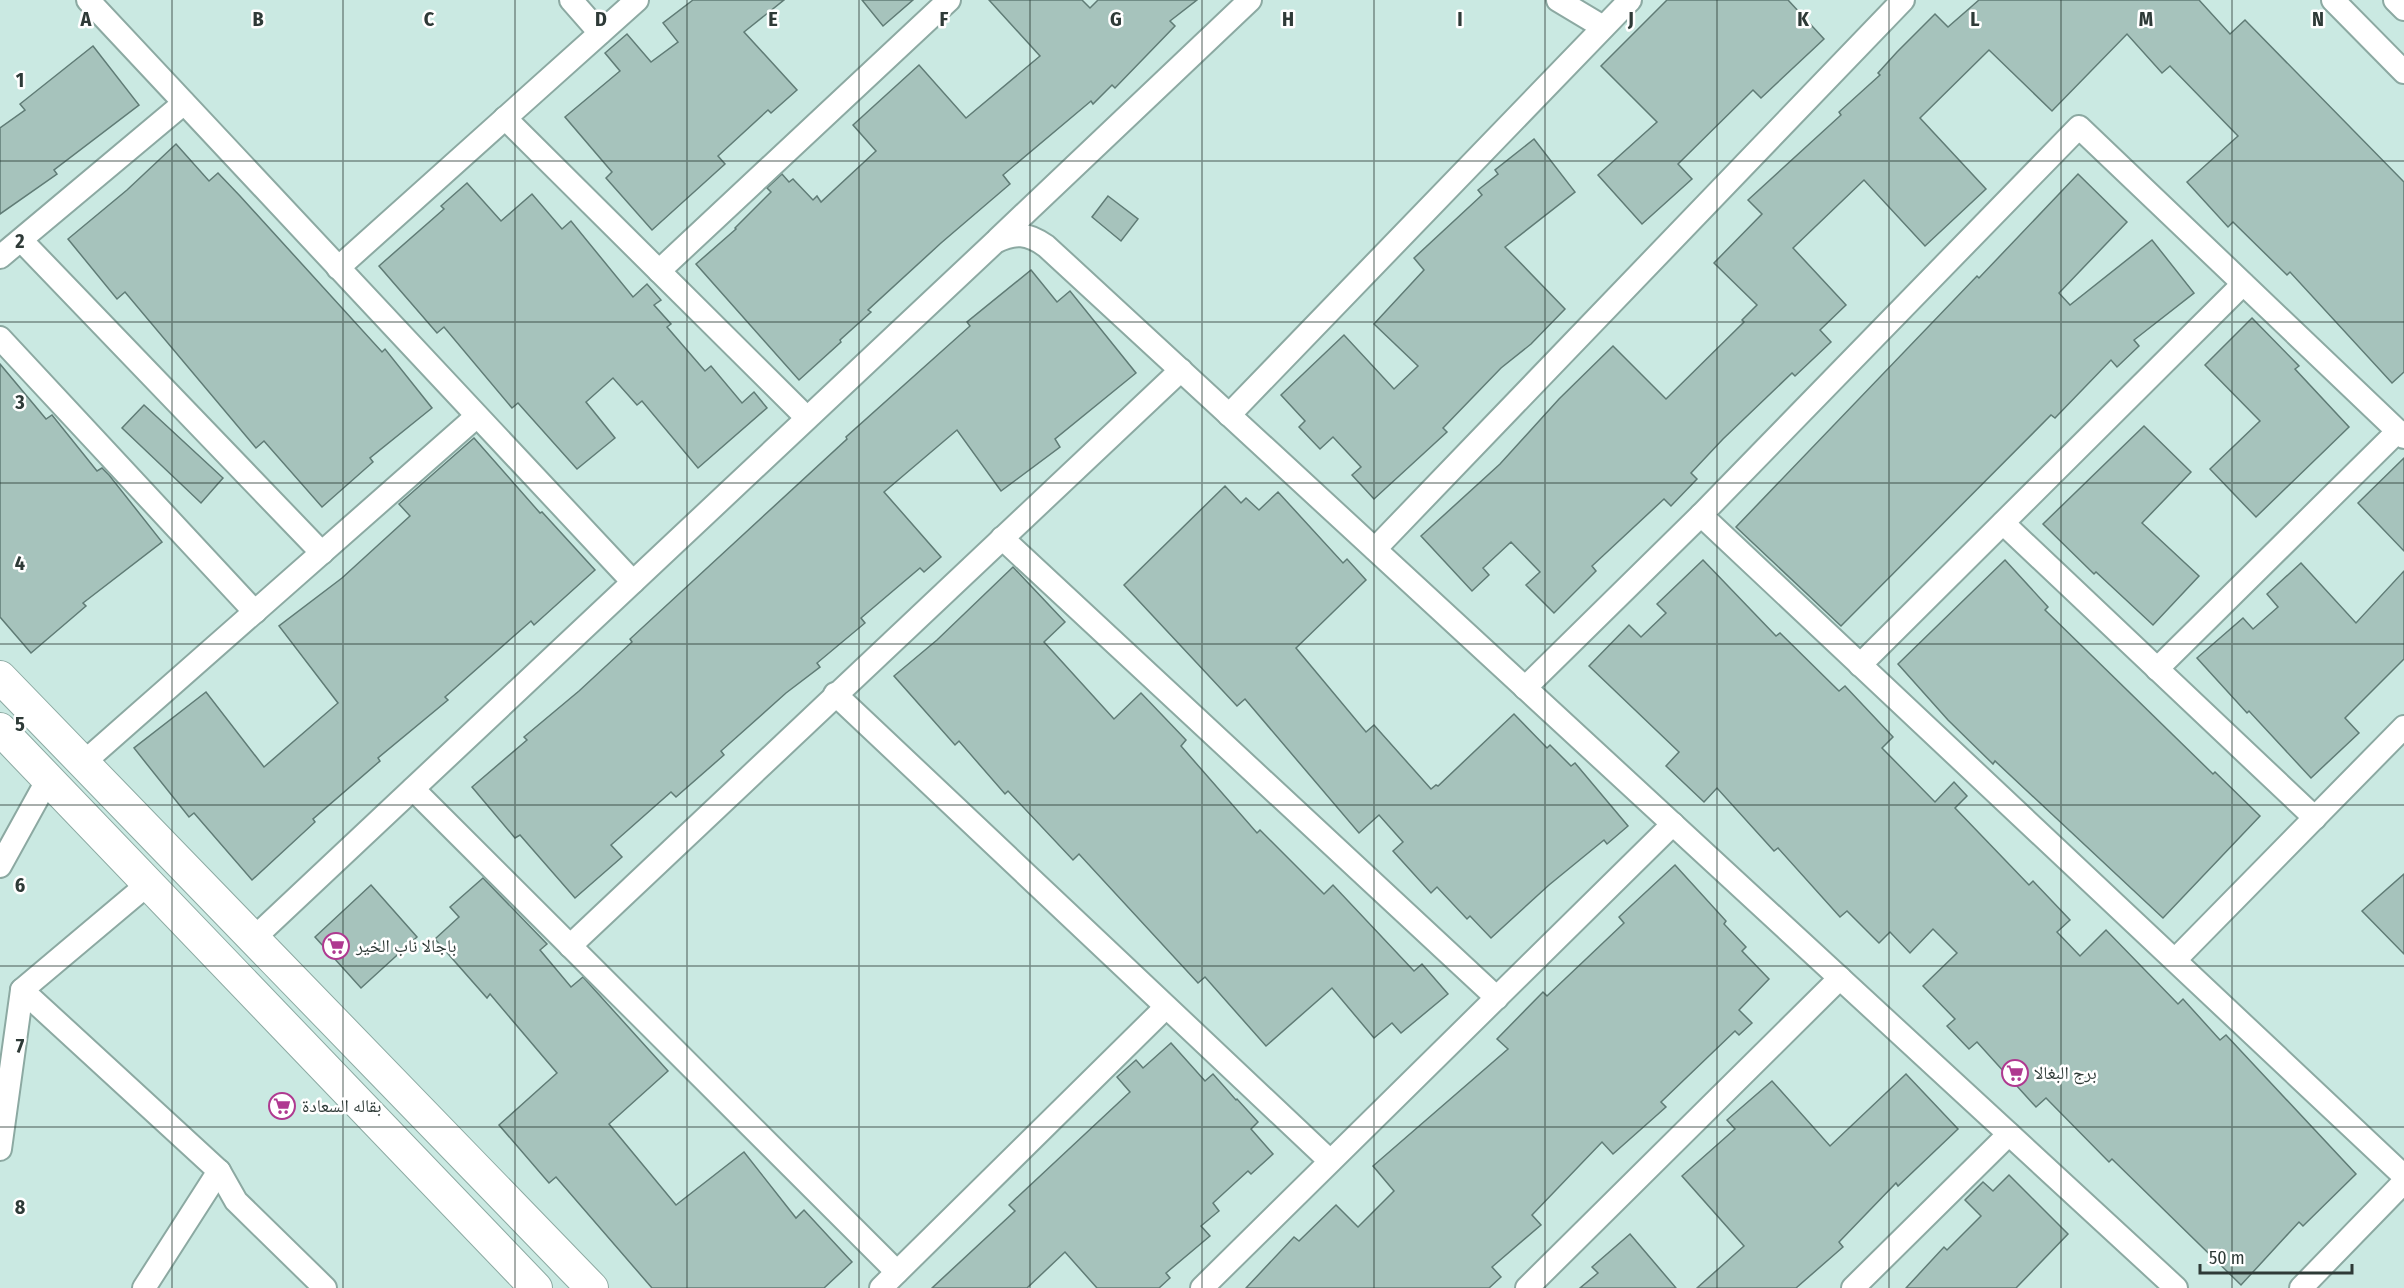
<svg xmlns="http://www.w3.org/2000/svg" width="2404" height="1288" font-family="'Fira Sans Condensed','Noto Naskh Arabic',sans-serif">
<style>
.building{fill:#a6c3bc;stroke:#607c76;stroke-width:1.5}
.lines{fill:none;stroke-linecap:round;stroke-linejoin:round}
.street-casing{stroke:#8ca9a2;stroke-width:26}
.secondary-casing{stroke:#8ca9a2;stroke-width:34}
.street{stroke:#fff;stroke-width:22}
.secondary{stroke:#fff;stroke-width:32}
.grid{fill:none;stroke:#2e3a37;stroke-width:1.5;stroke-opacity:0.55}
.labels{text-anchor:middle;stroke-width:5;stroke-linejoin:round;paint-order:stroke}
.poi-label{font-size:18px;fill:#2e3a37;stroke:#fff;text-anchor:start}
.grid-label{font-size:20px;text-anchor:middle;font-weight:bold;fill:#2e3a37;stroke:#fff;stroke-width:5;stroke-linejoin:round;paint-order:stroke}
</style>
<rect width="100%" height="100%" fill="#cae9e2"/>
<g class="building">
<polygon points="693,0 784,0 744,32 797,90 771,113 768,110 718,156 725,164 652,230 606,178 612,172 565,117 620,71 605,53 627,34 651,62 678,42 663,23"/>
<polygon points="862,0 913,0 883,26"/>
<polygon points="989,0 1082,0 1090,8 1098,0 1197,0 1170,21 1175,26 1115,88 1112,85 1093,104 1091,101 1003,175 1010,184 941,243 868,310 871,312 840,340 841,342 799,380 696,264 736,229 735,228 771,192 767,188 782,174 789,182 793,179 813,200 817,196 821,202 876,151 853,125 919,65 966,118 1040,56"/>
<polygon points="1667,0 1788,0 1824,39 1761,98 1753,90 1678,164 1692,179 1642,224 1598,175 1657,122 1601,66"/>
<polygon points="1979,0 2199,0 2230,34 2245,20 2404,182 2404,372 2392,383 2290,272 2287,275 2233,222 2228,227 2187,182 2238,136 2170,66 2162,73 2127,34 2052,111 1989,50 1920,118 1986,189 1925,246 1864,180 1793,248 1846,305 1820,330 1831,342 1795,376 1792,373 1723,439 1691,473 1697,479 1671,506 1664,499 1592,566 1596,571 1554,613 1526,585 1540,572 1511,542 1483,568 1489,575 1472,591 1421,536 1500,464 1559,399 1613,346 1666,399 1744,322 1742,320 1757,305 1714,263 1762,214 1748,200 1841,115 1839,112 1880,75 1878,73 1897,52 1935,14 1948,27"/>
<polygon points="93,46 139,105 54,170 57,174 0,214 0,128 25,110 20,104"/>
<polygon points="1534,139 1575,192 1505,247 1565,309 1531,344 1501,368 1443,428 1447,432 1374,499 1352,475 1361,467 1333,437 1320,449 1299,427 1305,421 1281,395 1344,335 1394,389 1418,366 1374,324 1424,270 1414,258 1482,195 1478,190 1498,174 1495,170"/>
<polygon points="176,144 209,181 218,173 240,196 382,352 385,349 432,408 370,458 373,462 322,507 264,441 256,448 125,292 117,299 68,239 127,190"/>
<polygon points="2078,174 2127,222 2059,293 2070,305 2152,240 2194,293 2134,340 2139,346 2117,367 2111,360 2055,418 2051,415 1841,626 1736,527 1977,276 1979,278"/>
<polygon points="467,183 501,221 532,194 562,229 571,221 633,297 647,284 661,300 654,305 671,324 667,327 705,371 711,366 742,403 754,392 767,408 698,468 642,401 637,405 613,378 586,402 615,438 577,469 518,403 512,408 444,327 437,333 379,266 444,209 441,206"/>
<polygon points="1108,196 1138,219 1121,241 1092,217"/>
<polygon points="1031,270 1057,302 1070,291 1136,373 1055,439 1060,447 1001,491 957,430 884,492 941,557 924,572 920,568 861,618 865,623 817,663 820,667 786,693 721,751 724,755 676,797 671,792 611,845 622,857 575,898 520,835 515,838 472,787 527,740 524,737 579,691 632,642 630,639 847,439 846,437 970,326 967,322"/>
<polygon points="2252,318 2299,366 2295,369 2349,427 2256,517 2210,469 2260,421 2205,365"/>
<polygon points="0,364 46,419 52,415 97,471 102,468 109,475 162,542 83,603 86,606 31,653 0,617"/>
<polygon points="144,405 223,478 201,503 122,428"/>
<polygon points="2144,426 2191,472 2142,523 2199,576 2153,625 2096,572 2094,574 2043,524"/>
<polygon points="474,438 540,513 542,512 595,570 534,625 531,621 445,697 448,700 378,758 380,761 313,819 315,822 252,880 194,813 189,817 134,748 206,692 264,767 338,703 279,626 342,578 410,516 399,504"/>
<polygon points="2404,458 2404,551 2358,503"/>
<polygon points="1225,486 1241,503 1246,498 1259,510 1278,492 1343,563 1347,559 1366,580 1296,648 1366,732 1374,725 1431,789 1436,785 1438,786 1514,714 1547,748 1550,745 1571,766 1575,763 1628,826 1607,844 1604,840 1549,885 1491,938 1470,916 1467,919 1437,887 1431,893 1393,851 1403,842 1379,815 1359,833 1245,699 1237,706 1124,585"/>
<polygon points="1703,560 1776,636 1780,633 1839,691 1845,686 1893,737 1882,748 1935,802 1954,782 1967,796 1955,808 2029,885 2033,881 2070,920 2057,932 2080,956 2106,930 2178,1004 2183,999 2220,1040 2226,1035 2356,1174 2303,1226 2299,1222 2241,1285 2112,1159 2109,1162 2046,1098 2036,1107 1977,1042 1969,1049 1947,1026 1955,1019 1923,986 1957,953 1933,929 1910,953 1890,932 1879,943 1847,911 1840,917 1778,848 1774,851 1717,788 1704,802 1666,766 1679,752 1589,666 1629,625 1641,637 1666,613 1657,604"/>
<polygon points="2005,560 2048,607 2045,610 2213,774 2215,772 2260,816 2163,918 1995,761 1993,764 1948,720 1898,664"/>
<polygon points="2301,563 2356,623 2404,571 2404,659 2345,718 2359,733 2311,778 2249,711 2247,713 2197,658 2243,618 2253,629 2278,607 2267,594"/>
<polygon points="1013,567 1065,622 1044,642 1114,719 1141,693 1186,740 1181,746 1257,833 1260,830 1324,894 1333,885 1414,971 1422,964 1448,994 1401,1033 1392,1023 1374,1038 1332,988 1266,1046 1205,977 1198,983 1079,854 1073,860 1008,791 1005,794 959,741 955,745 894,676 937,640"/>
<polygon points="1675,865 1726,921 1724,924 1746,947 1742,951 1769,979 1739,1010 1752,1023 1739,1035 1735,1031 1661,1102 1666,1107 1613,1154 1602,1142 1532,1215 1541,1225 1492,1267 1501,1277 1489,1288 1246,1288 1294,1237 1299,1241 1336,1205 1358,1227 1394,1191 1373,1166 1508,1049 1497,1039 1543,992 1547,996 1624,923 1619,917"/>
<polygon points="2404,874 2404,954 2362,911"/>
<polygon points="483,878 547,944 540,950 571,987 583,977 668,1071 609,1124 676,1205 744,1152 796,1218 804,1210 852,1262 824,1288 652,1288 556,1177 549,1183 499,1125 557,1073 490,994 487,998 435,939 459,917 450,907"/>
<polygon points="371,885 417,937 361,988 315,937"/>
<polygon points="1171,1043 1205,1081 1213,1074 1236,1100 1237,1099 1258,1122 1251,1129 1273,1154 1251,1174 1248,1171 1213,1203 1219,1211 1201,1226 1210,1236 1166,1273 1170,1278 1159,1288 1097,1288 1065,1252 1027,1288 932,1288 1015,1211 1009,1205 1130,1092 1117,1077 1136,1060 1143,1068"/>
<polygon points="1906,1074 1958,1129 1898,1186 1896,1183 1839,1242 1843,1247 1796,1288 1697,1288 1744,1246 1682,1176 1735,1129 1727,1120 1772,1081 1830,1146"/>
<polygon points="2009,1175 2068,1234 2016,1288 1906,1288 1944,1247 1947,1250 1981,1216 1965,1200 1983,1182 1993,1191"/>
<polygon points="1630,1234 1676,1288 1580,1288 1598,1273 1592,1267"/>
</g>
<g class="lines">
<defs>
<g id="street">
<polyline points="88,0 633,582"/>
<polyline points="571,0 600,33"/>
<polyline points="1558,0 1603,27"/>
<polyline points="2333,0 2404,72"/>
<polyline points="2395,0 2404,9"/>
<polyline points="505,118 807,418"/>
<polyline points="998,239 1250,0"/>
<polyline points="21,240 322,553"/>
<polyline points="0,257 184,103"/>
<polyline points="338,268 637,0"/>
<polyline points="659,271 949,0"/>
<polyline points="0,338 255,612"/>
<polyline points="1229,415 1630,0"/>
<polyline points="1701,515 2404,1176"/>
<polyline points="2003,523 2315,818"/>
<polyline points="1002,538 1497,998"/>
<polyline points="1375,549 1903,0"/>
<polyline points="1860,665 2243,284"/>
<polyline points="2157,669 2398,431"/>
<polyline points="1525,688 1701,515 2079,127 2404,437"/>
<polyline points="835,694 1330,1161"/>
<polyline points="82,764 477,416"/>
<polyline points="413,789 897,1272"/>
<polyline points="0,866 48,779"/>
<path d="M252 940 995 242C1015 232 1028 233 1046 246L2176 1288"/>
<polyline points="570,946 1181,370"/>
<polyline points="2175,960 2404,727"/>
<polyline points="22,990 219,1171 236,1201 325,1288"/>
<polyline points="0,1149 22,990 148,884"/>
<polyline points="144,1288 219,1171"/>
<polyline points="881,1288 1166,1007"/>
<polyline points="1202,1288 1673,824"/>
<polyline points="1527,1288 1840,978"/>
<polyline points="1853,1288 2009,1134"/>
<polyline points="2301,1288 2404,1182"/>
</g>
<g id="secondary">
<polyline points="0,677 592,1288"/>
<polyline points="0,729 536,1288"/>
</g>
</defs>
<use href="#street" class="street-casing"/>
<use href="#secondary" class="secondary-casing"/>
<use href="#street" class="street"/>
<use href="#secondary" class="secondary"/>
</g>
<path class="grid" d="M172 0V1288M343 0V1288M515 0V1288M687 0V1288M859 0V1288M1030 0V1288M1202 0V1288M1374 0V1288M1545 0V1288M1717 0V1288M1889 0V1288M2061 0V1288M2232 0V1288M0 161H2404M0 322H2404M0 483H2404M0 644H2404M0 805H2404M0 966H2404M0 1127H2404"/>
<defs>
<symbol id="supermarket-ring" viewBox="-11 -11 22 22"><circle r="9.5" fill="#fff" stroke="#af3990" stroke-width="1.5"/><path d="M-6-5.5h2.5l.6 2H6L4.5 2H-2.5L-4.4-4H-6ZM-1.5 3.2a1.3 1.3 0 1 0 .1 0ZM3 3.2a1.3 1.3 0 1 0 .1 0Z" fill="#af3990"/></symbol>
</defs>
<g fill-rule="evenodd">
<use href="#supermarket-ring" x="321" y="931" width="30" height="30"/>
<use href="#supermarket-ring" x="2000" y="1058" width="30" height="30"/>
<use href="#supermarket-ring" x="267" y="1091" width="30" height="30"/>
</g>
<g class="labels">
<g class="poi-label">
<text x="356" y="952">باجالا ناب الخير</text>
<text x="2034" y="1079">برج البغالا</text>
<text x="302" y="1112">بقاله السعادة</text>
</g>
</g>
<g class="grid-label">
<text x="86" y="26">A</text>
<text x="258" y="26">B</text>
<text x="429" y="26">C</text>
<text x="601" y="26">D</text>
<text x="773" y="26">E</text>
<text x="944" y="26">F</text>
<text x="1116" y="26">G</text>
<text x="1288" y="26">H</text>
<text x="1460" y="26">I</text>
<text x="1631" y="26">J</text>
<text x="1803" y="26">K</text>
<text x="1975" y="26">L</text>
<text x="2146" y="26">M</text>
<text x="2318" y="26">N</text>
<text x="20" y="87">1</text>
<text x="20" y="248">2</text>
<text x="20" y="409">3</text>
<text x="20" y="570">4</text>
<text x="20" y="731">5</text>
<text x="20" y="892">6</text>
<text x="20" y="1053">7</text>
<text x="20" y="1214">8</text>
</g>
<path d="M2200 1264v9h152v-9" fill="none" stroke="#2e3a37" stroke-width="3"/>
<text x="2209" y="1264" font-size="18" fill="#2e3a37" stroke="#ffffff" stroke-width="4.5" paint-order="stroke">50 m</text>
</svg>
